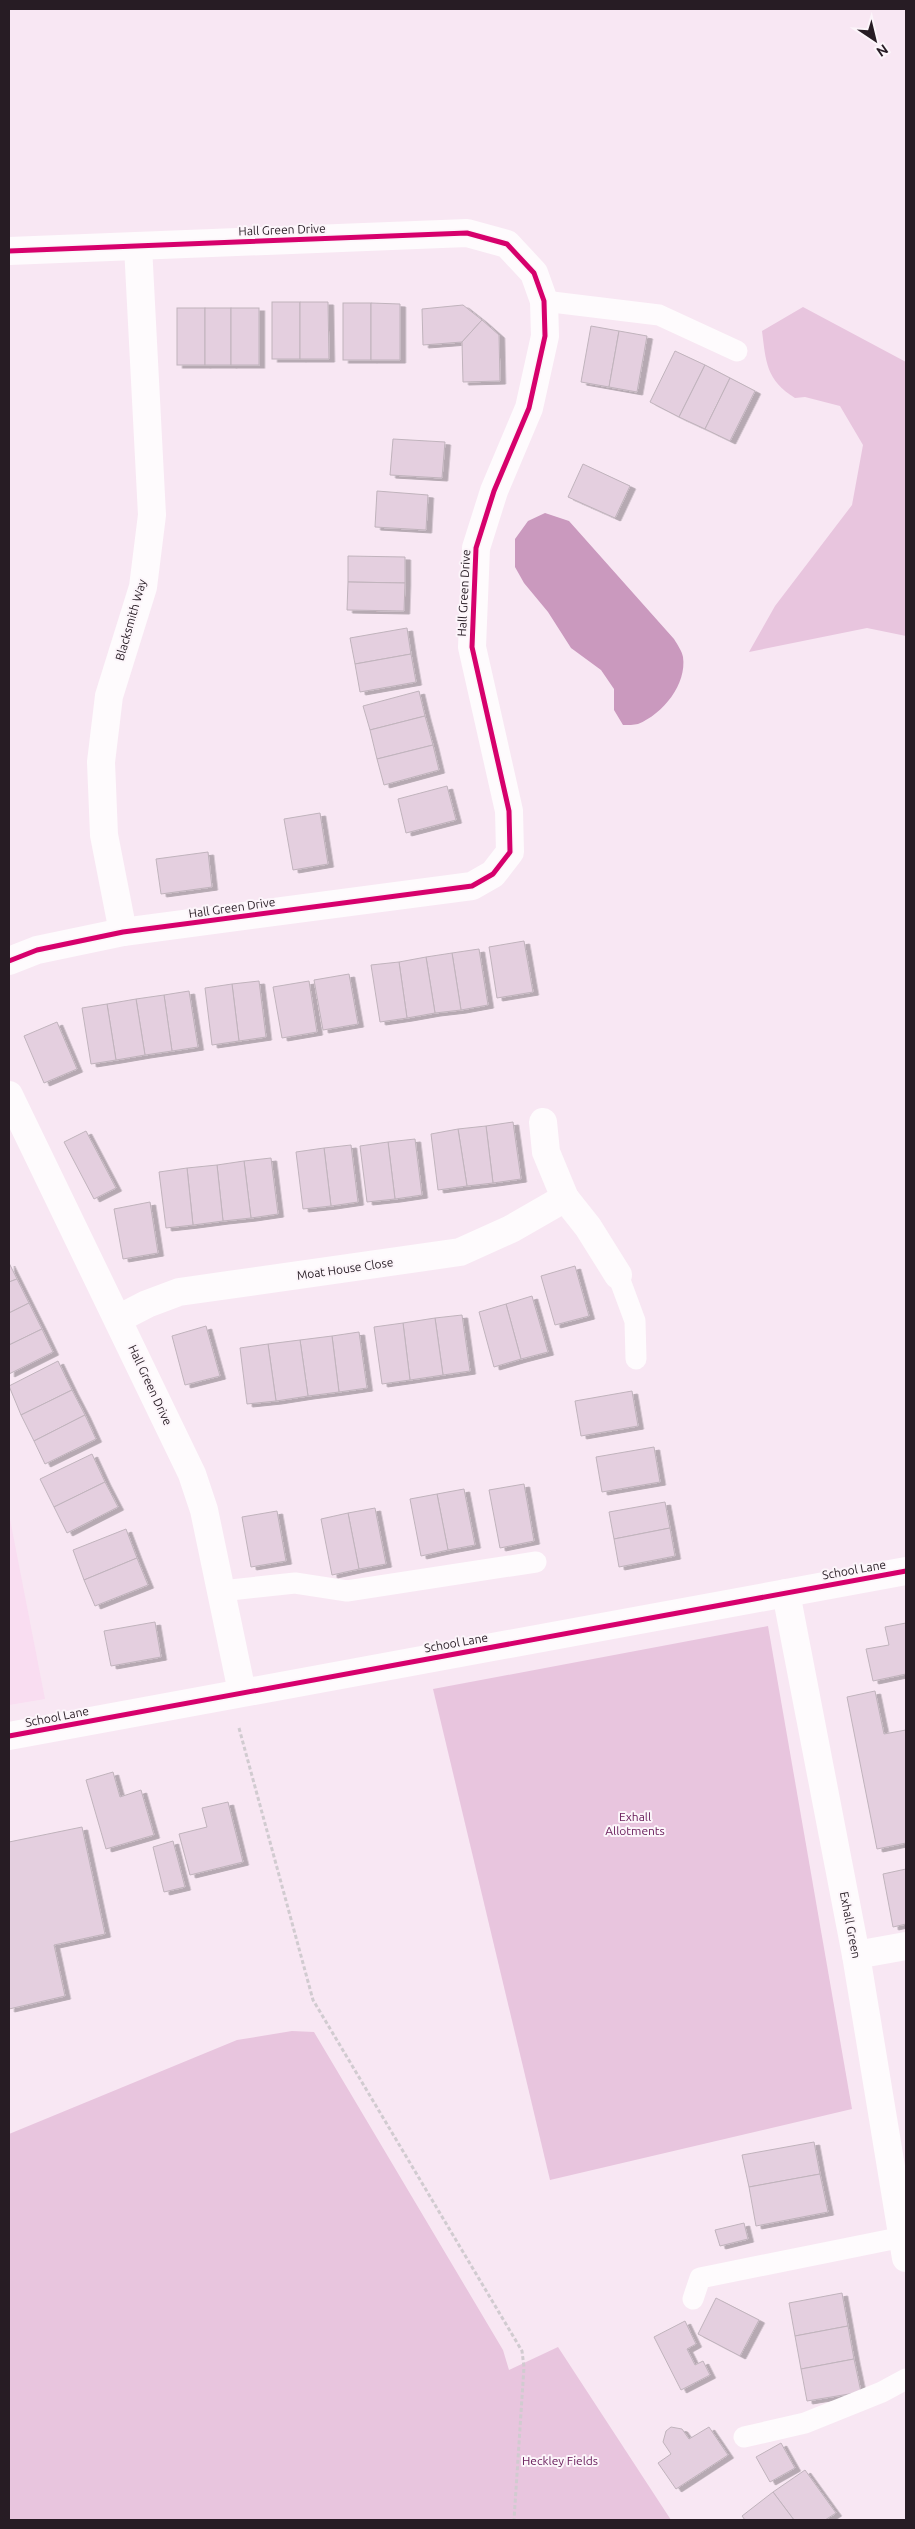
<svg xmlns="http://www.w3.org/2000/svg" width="915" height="2529" font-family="Ubuntu,sans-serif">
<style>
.built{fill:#f9ddf1}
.green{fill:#e8c5de}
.water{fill:#ca99be}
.building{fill:#e4cfdf;stroke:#c0b3bc;filter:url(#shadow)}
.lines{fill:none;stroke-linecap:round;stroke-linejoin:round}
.path{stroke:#d1cbd0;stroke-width:3;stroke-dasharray:4 2.5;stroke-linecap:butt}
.service{stroke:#fefbfd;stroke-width:21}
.minor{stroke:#fefbfd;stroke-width:28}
.tertiary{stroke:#fefbfd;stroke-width:28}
.cycleway-casing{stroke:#fcf5fa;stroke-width:8}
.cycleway{stroke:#d6006c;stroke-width:5}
.labels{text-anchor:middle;stroke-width:4;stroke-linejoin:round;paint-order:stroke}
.street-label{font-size:12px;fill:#271c24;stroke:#fcf5fa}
.park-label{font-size:12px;fill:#651857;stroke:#fcf5fa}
</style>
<defs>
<filter id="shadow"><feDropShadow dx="5.5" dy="3" stdDeviation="0" flood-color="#0004"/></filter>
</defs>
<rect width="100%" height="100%" fill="#f8e7f3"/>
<polygon class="built" points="9,1514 45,1699 9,1705"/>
<g class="green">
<path d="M803 307 906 362V636L867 628 749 652 775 606 852 505 863 445 840 406 805 397 795 398C766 380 766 362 762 331Z"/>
<polygon points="768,1626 852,2109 550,2180 433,1689"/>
<polygon points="292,2031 314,2032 503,2350 509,2370 558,2347 671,2520 9,2520 9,2134 237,2040"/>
</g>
<path class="water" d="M545 513 569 521 674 639C677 644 682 651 683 657 687 684 663 714 638 724 634 725 628 725 623 725L614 710V689L601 670 571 648 548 612 524 583 515 567V539L528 521Z"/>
<g class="building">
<rect x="272" y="302" width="28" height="57"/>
<polygon points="300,302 328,302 329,359 300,359"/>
<rect x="343" y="303" width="28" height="57"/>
<polygon points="371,303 400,304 400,360 371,360"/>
<polygon points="463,305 482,320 462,342 423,345 422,309"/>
<rect x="177" y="308" width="28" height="57"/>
<rect x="205" y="308" width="26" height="57"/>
<rect x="231" y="308" width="28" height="57"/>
<polygon points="482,320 499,335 500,381 463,382 462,342"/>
<polygon points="591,326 619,331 609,387 581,382"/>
<polygon points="619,331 647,336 637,392 609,387"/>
<polygon points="675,351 705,365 679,417 650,402"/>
<polygon points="705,365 730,378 705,429 679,417"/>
<polygon points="730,378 755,391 730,441 705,429"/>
<polygon points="393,439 445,442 442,478 390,475"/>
<polygon points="583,464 630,486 615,518 568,497"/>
<polygon points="377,491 428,495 426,530 375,527"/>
<polygon points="348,556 405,557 405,583 348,582"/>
<polygon points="348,582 405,583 404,611 347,610"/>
<polygon points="407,628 411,654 355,664 350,638"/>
<polygon points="411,654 416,682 360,692 355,664"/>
<polygon points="419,691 425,716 370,730 363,706"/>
<polygon points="425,716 433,745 377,759 370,730"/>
<polygon points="433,745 439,770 384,785 377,759"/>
<polygon points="447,786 456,820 406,833 398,799"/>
<polygon points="320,813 328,864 293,870 284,819"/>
<polygon points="208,852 212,887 161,894 156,859"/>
<polygon points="524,941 533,992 497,998 489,947"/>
<polygon points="479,949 488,1005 461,1010 452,953"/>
<polygon points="452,953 461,1010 435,1013 426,957"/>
<polygon points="426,957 435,1013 407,1018 399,962"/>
<polygon points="399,962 407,1018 380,1022 371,965"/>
<polygon points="349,974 358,1024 323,1030 314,980"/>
<polygon points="259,981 266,1037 239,1041 232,984"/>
<polygon points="309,981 317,1032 282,1038 273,987"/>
<polygon points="232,984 239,1041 212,1045 205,988"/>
<polygon points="189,991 198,1047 172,1051 164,995"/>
<polygon points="164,995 172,1051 145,1055 136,999"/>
<polygon points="136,999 145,1055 116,1060 107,1004"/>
<polygon points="107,1004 116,1060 91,1064 82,1008"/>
<polygon points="57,1022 77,1069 44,1083 24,1036"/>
<polygon points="513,1122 521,1179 493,1183 486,1126"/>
<polygon points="486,1126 493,1183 467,1186 458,1129"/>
<polygon points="458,1129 467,1186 438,1190 431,1134"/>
<polygon points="86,1131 116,1188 94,1199 64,1142"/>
<polygon points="415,1139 422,1195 395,1199 388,1142"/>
<polygon points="388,1142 395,1199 367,1202 360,1146"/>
<polygon points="351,1145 358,1202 331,1206 324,1148"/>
<polygon points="324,1148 331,1206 303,1209 296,1152"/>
<polygon points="271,1158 278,1214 251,1218 244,1161"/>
<polygon points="244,1161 251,1218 223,1221 217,1165"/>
<polygon points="217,1165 223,1221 193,1225 187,1168"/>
<polygon points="187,1168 193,1225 166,1228 159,1172"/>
<polygon points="150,1202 158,1253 123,1259 114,1209"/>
<polygon points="9,1263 17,1279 9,1282"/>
<polygon points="575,1266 589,1316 555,1325 541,1276"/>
<polygon points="17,1279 29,1303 9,1313 9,1282"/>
<polygon points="532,1296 548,1352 521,1359 506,1304"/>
<polygon points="29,1303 42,1329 9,1345 9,1313"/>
<polygon points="506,1304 521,1359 494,1367 479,1312"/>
<polygon points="462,1315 470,1371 443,1375 435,1318"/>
<polygon points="435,1318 443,1375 410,1380 403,1323"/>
<polygon points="403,1323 410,1380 382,1384 374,1327"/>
<polygon points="206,1326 220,1376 185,1385 172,1336"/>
<polygon points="42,1329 53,1352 9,1374 9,1345"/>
<polygon points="359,1332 367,1388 339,1392 332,1336"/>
<polygon points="332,1336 339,1392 308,1396 300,1340"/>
<polygon points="300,1340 308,1396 276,1401 268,1344"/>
<polygon points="268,1344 276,1401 247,1404 240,1348"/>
<polygon points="58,1361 72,1390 21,1415 9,1386"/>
<polygon points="72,1390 85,1415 34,1441 21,1415"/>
<polygon points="632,1391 638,1426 581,1436 575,1401"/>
<polygon points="85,1415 96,1439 45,1464 34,1441"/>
<polygon points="654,1447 660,1482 602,1492 596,1457"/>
<polygon points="92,1454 105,1482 54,1507 40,1479"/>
<polygon points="105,1482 118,1507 67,1533 54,1507"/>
<polygon points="524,1484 534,1541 500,1548 489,1490"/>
<polygon points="464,1489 475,1545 448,1550 437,1494"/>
<polygon points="437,1494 448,1550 421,1556 410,1499"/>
<polygon points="665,1502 670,1528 614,1539 609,1512"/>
<polygon points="375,1508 386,1564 359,1569 348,1513"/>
<polygon points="277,1511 286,1561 251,1567 242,1517"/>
<polygon points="348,1513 359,1569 332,1575 321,1519"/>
<polygon points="670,1528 675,1556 619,1567 614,1539"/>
<polygon points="126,1529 137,1558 84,1580 73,1550"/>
<polygon points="137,1558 148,1585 95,1606 84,1580"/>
<polygon points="155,1622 161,1657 111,1666 104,1631"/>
<polygon points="906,1623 906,1674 873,1681 866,1649 889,1645 885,1627"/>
<polygon points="875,1691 884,1734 906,1730 906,1843 877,1849 847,1697"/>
<polygon points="113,1772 120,1797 141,1790 154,1835 106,1849 86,1780"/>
<polygon points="228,1802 243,1862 190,1875 179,1834 207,1827 202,1808"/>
<polygon points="82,1827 105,1934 54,1945 65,1996 9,2009 9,1842"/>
<polygon points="173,1841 185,1887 164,1892 153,1847"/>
<polygon points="906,1869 906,1924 893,1927 883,1874"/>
<polygon points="814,2142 820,2174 749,2187 742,2155"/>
<polygon points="820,2174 828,2212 756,2226 749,2187"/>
<polygon points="744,2223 748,2239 720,2246 715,2230"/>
<polygon points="842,2293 848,2326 795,2336 789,2303"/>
<polygon points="716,2298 759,2320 740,2356 698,2334"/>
<polygon points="685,2321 696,2344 687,2349 695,2365 703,2361 710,2375 681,2390 654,2337"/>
<polygon points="848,2326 854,2359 801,2369 795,2336"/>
<polygon points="854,2359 861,2392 807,2401 801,2369"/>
<polygon points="671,2427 682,2429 689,2439 709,2427 728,2455 676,2489 658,2463 671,2454 663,2442 666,2431"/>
<polygon points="781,2443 795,2468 770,2482 756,2457"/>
<polygon points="805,2470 836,2513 825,2520 794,2520 773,2492"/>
<polygon points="773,2492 794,2520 745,2520 742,2516"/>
</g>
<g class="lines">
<polyline class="path" points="239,1728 313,2000 522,2351 524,2367 514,2520"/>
<g class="service">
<polyline points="544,301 659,315 737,351"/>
<polyline points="618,1275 635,1321 636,1359"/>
<polyline points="221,1591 295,1583 347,1591 536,1562"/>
<polyline points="693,2299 700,2278 903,2237"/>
<polyline points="744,2437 805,2423 882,2392 906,2379"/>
</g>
<g class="minor">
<polyline points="9,251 467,233 507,244 534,273 544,301 545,336 529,408 494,491 476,548 472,647 509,811 510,852 493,874 472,886 123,932 37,950 9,961"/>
<polyline points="123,932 104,835 101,762 109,696 143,587 152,515 138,246"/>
<polyline points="9,1095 192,1474 204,1510 242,1692"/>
<polyline points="543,1122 546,1152 565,1198 588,1227 618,1275"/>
<polyline points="118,1319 147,1304 179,1292 460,1252 511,1229 565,1198"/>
<polyline points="786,1593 856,1955 906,2258"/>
<polyline points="856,1955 906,1946"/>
</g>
<polyline class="tertiary" points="9,1736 906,1571"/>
<defs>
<g id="cycleway">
<polyline points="9,251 467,233 507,244 534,273 544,301 545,336 529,408 494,491 476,548 472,647 509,811 510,852 493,874 472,886 123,932 37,950 9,961"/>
<polyline points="9,1736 906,1571"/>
</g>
</defs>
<use href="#cycleway" class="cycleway-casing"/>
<use href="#cycleway" class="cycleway"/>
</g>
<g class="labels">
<g class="street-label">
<text transform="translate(282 230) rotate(-2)" y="4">Hall Green Drive</text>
<text transform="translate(464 593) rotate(-87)" y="4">Hall Green Drive</text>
<text transform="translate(131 620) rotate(-74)" y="4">Blacksmith Way</text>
<text transform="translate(232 908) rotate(-8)" y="4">Hall Green Drive</text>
<text transform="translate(345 1269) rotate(-8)" y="4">Moat House Close</text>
<text transform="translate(150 1385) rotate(65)" y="4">Hall Green Drive</text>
<text transform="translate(854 1570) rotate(-10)" y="4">School Lane</text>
<text transform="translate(456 1643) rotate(-10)" y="4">School Lane</text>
<text transform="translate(57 1717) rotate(-11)" y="4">School Lane</text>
<text transform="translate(850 1925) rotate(79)" y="4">Exhall Green</text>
</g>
<g class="park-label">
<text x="635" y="1821">Exhall<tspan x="635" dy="14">Allotments</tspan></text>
<text x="560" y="2465">Heckley Fields</text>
</g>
</g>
<rect width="915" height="2529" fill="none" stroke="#271c24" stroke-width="20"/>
<g transform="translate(875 40) rotate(145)" stroke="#fcf5fa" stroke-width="4" paint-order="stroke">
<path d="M0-4L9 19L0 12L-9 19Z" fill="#271c24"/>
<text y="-8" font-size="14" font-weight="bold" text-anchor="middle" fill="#271c24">N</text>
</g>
</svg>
